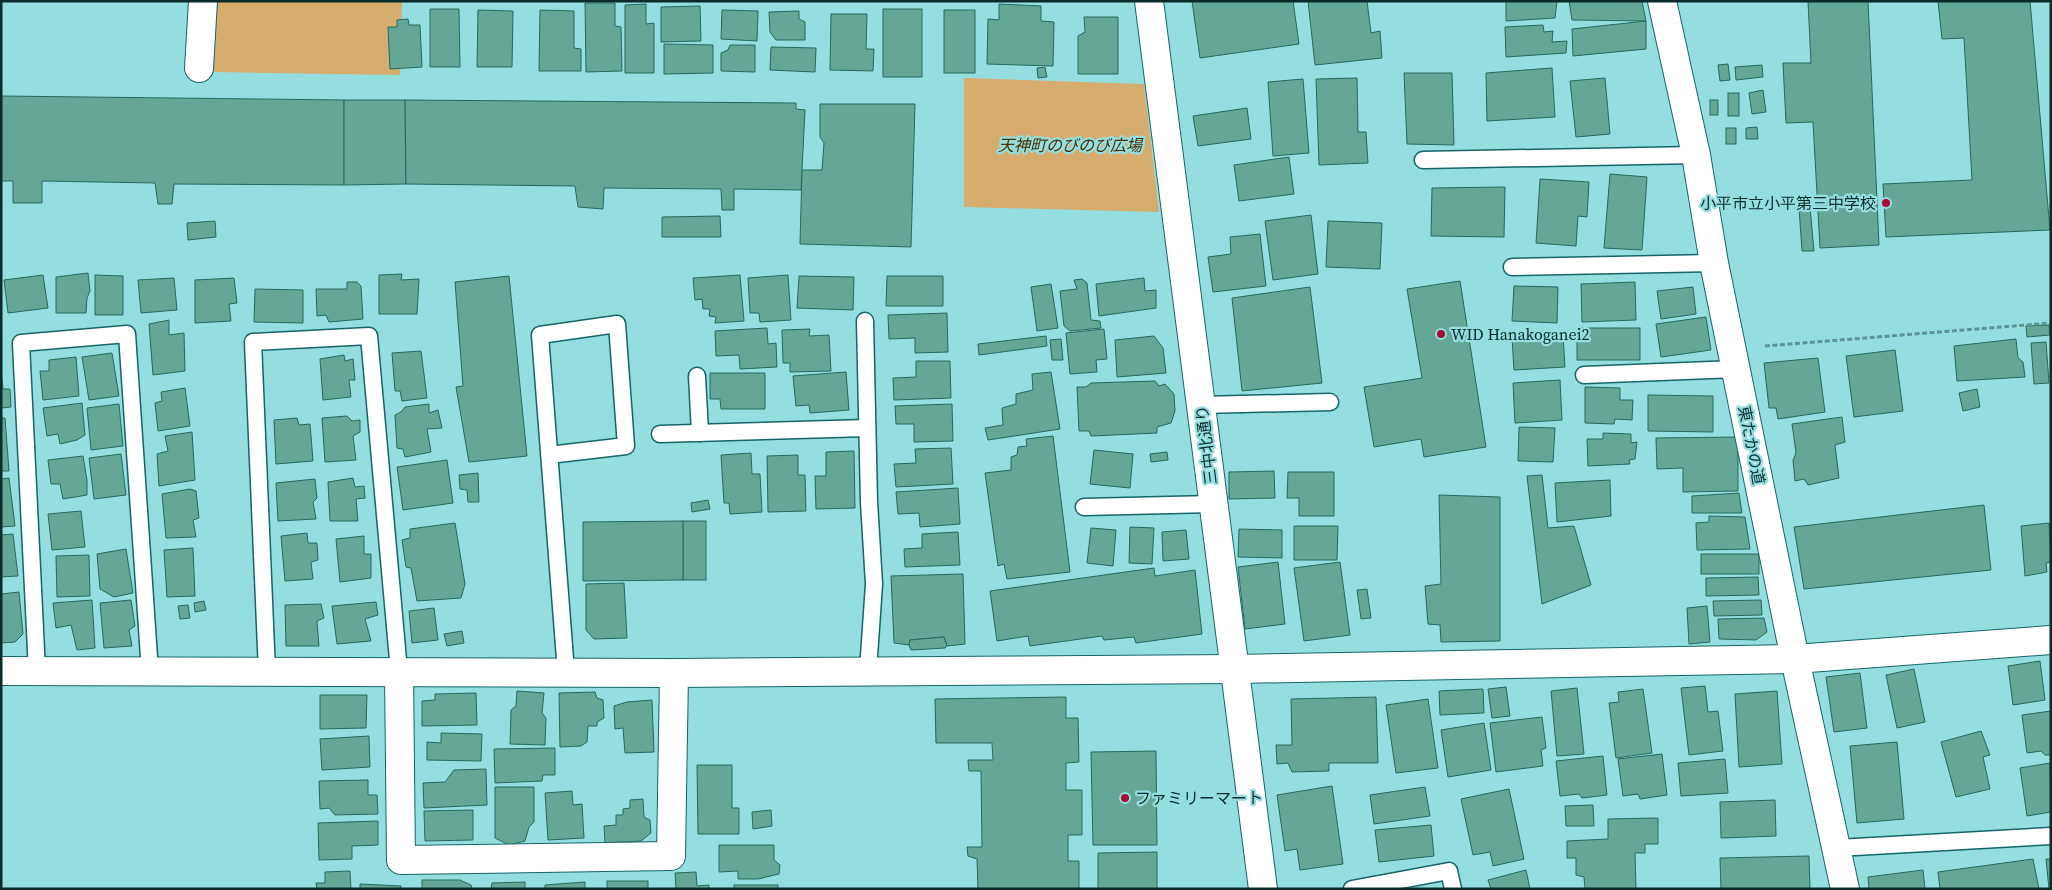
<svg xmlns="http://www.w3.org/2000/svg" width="2052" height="890" font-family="'Source Serif 4','Noto Sans JP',serif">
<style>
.green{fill:#d6ad6f}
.building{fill:#64a797;stroke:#246a5c}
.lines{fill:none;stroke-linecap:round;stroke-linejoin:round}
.service-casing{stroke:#156668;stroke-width:19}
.minor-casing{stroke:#156668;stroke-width:30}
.path{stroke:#5c9596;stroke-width:3;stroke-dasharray:5 2.5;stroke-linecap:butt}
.service{stroke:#fff;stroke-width:16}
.minor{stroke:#fff;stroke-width:28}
.poi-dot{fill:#a60b32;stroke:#94dedf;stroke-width:2}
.labels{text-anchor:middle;stroke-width:4.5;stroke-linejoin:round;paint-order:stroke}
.park-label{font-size:16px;font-style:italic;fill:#4a3000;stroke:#94dedf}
.poi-label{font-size:16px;fill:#0b2b2b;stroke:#94dedf;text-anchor:start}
.street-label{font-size:16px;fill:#0b2b2b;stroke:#94dedf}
</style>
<rect width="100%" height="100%" fill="#94dedf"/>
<g class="green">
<polygon points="214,1 402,1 400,75 214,72"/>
<polygon points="964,78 1144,84 1159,212 964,207"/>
</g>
<g class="building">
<polygon points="1192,1 1293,1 1299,44 1200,58"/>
<polygon points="1308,1 1367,1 1371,33 1380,31 1382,58 1315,65"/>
<polygon points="1506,1 1557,1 1555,18 1506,21"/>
<polygon points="1569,1 1642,1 1646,21 1572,20"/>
<polygon points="1808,1 1868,1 1879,245 1820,248 1813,122 1786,123 1783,63 1811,63"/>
<polygon points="1938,1 2030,1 2050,230 1886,237 1883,184 1972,180 1964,38 1942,39"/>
<polygon points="585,3 615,3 615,26 621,27 622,71 586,72"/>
<polygon points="646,4 646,24 654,23 654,73 625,73 625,5"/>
<polygon points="999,4 1041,6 1041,21 1054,22 1053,66 987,64 988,19 999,20"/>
<polygon points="700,6 701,41 661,42 661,7"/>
<polygon points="430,9 459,9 460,67 430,67"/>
<rect x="883" y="9" width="39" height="68"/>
<polygon points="478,10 513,11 512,67 477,67"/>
<polygon points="540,10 574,11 574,48 581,49 581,71 539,71"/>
<polygon points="722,10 758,11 757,41 721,39"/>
<rect x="944" y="10" width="31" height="63"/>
<polygon points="799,11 799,19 805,22 805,40 776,40 770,32 769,12"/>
<polygon points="831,14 867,14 866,49 874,49 873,71 830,70"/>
<polygon points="1084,17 1118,17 1118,74 1078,74 1078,36 1085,32"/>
<polygon points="408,19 409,25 420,25 422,67 390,69 388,27 397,27 397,20"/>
<polygon points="1646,21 1646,49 1573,56 1572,29"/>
<polygon points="1543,25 1544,32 1553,31 1552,42 1567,41 1566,53 1506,57 1505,27"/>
<polygon points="664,44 713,45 713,73 664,74"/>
<polygon points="730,45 755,45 755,72 721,71 721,53 728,50"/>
<polygon points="771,47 816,48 815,72 770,70"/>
<polygon points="1728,64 1730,80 1720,81 1718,65"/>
<polygon points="1762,65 1763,77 1736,80 1735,67"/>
<polygon points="1045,67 1047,77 1038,78 1037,68"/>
<polygon points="1552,68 1555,117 1487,121 1486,73"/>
<polygon points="1404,73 1452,73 1454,145 1407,144"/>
<polygon points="1357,78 1358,132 1366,132 1368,163 1319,165 1316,79"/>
<polygon points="1605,78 1610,134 1576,137 1570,81"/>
<polygon points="1303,79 1309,153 1273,156 1268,82"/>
<polygon points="1763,90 1766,112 1752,114 1749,93"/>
<rect x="1728" y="93" width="11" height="23"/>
<polygon points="1,96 344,100 344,185 174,184 172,204 158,204 155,183 42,181 42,203 13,203 13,181 1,181"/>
<polygon points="344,100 405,100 406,184 344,185"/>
<polygon points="405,100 796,103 796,109 805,110 801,190 734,189 734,210 722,210 721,189 604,188 603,209 578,207 575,186 406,184"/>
<rect x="1710" y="100" width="8" height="15"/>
<polygon points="820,104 915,104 911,247 800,244 802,170 822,170 824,143 820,137"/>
<polygon points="1247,108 1251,139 1198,146 1193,116"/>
<polygon points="1757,127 1758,139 1746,139 1746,128"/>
<rect x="1726" y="128" width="10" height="16"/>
<polygon points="1289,157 1294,194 1239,201 1234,165"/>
<polygon points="1610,174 1647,177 1642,250 1604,248"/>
<polygon points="1540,179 1589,182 1587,217 1578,216 1576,246 1536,243"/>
<polygon points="1505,187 1504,237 1431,236 1432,188"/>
<polygon points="1810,207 1814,251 1802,251 1799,208"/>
<polygon points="1311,215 1318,274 1273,280 1265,221"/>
<polygon points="720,216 721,237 662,237 662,217"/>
<polygon points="215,221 216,237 188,240 187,223"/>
<polygon points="1328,221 1382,223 1380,269 1326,267"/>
<polygon points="1260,234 1266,286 1213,292 1208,257 1231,254 1230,237"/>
<polygon points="88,273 90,291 87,298 86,313 56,313 56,277"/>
<polygon points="402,274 401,280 419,279 417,314 379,314 379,275"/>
<polygon points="43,275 48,308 8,313 4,280"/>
<polygon points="95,275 123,276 123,315 95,315"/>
<polygon points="740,275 744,321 715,323 716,317 709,316 710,309 703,309 702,299 695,300 693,278"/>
<polygon points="788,275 791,320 760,322 759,313 750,313 748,278"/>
<polygon points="509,276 527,456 469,462 456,387 463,386 455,282"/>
<polygon points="799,276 854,277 853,310 797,308"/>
<polygon points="887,276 943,276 943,306 886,306"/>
<polygon points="174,278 177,310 141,313 138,280"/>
<polygon points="234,278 237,303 229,304 231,321 195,323 195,280"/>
<polygon points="1144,278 1145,291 1156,290 1156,308 1099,316 1096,284"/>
<polygon points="1082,279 1087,283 1091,320 1100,321 1101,328 1070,331 1064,326 1060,291 1077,289 1074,280"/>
<polygon points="1460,281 1486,447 1424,457 1421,439 1374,447 1364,387 1422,378 1407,289"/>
<polygon points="347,282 357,282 361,286 363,319 329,322 326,315 317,316 316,289 347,289"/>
<polygon points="1635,282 1636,320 1582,322 1581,284"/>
<polygon points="1051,284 1058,328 1037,331 1031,287"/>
<polygon points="1514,286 1558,287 1557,323 1512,321"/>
<polygon points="1310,287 1322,383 1242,391 1232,298"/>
<polygon points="1693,287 1696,314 1661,319 1657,291"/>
<polygon points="255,289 303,290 303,323 254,322"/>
<polygon points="947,313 948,352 915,353 915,338 889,339 888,315"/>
<polygon points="1706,317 1711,350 1661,357 1656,324"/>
<polygon points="169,320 169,335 184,333 185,371 153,375 149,324"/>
<polygon points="2049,325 2050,335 2027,337 2026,326"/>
<polygon points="767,328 768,344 776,343 777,367 740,369 739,355 716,356 715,331"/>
<rect x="1577" y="328" width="63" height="32"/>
<polygon points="810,329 809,336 829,335 831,371 790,372 790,363 783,363 782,330"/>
<polygon points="1104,329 1107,359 1096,360 1097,372 1070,374 1066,333"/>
<polygon points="1563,334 1565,367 1514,370 1512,338"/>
<polygon points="1046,336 1047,346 979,355 978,344"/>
<polygon points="1154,336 1163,348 1166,373 1117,377 1115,340"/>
<polygon points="1061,339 1063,360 1052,360 1050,340"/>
<polygon points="2016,339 2018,358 2023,362 2025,377 1957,381 1954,346"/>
<polygon points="2046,342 2049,383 2034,384 2031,343"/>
<polygon points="1895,350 1903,411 1854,417 1846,356"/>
<polygon points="421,351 427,398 402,401 400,391 395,391 392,353"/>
<polygon points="112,353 119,396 89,400 82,357"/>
<polygon points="344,355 345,361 353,359 355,380 349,380 351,397 323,400 320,359"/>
<polygon points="76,357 79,396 43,400 40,371 49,371 49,360"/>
<polygon points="1818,358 1825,412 1778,419 1776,408 1769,408 1764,363"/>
<polygon points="916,361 950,361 951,398 894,400 893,378 916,377"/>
<polygon points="1,370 3,389 10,389 11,407 1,408"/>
<polygon points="846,372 849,410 810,413 809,405 796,406 793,376"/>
<polygon points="1051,372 1060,429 988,440 985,428 1003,425 1002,408 1016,404 1016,394 1033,390 1032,374"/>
<polygon points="710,373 765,373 765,409 721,409 720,399 710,399"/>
<polygon points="1560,380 1562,420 1515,423 1513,383"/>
<polygon points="1155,381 1159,386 1165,384 1174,394 1175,411 1171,423 1157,427 1157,433 1091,436 1089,431 1079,431 1077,387 1086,387 1091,383"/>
<polygon points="1585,387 1620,388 1620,400 1633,400 1632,420 1615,419 1614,424 1585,423"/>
<polygon points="185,388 190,426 158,431 155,403 162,401 161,392"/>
<polygon points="1977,389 1980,407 1963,411 1959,393"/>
<polygon points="1648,395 1713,396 1713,432 1648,431"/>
<polygon points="82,403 85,435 77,440 60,444 58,434 47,436 43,408"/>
<polygon points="119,404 123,446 91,450 87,408"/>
<polygon points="429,404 429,413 438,410 442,428 427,429 431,452 405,457 403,449 397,448 395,415 401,412 405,407"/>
<polygon points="952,404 953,441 914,442 914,424 896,424 895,406"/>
<polygon points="347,416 352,421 360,420 360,432 353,436 356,460 325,462 322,418"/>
<polygon points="1842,417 1845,442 1835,445 1839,478 1808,485 1804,479 1795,481 1793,460 1796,453 1792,424"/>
<polygon points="1,418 5,418 9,471 1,471"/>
<polygon points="297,418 299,425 310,424 313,461 276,464 274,420"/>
<polygon points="1519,427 1555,428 1553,462 1518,461"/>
<polygon points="192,432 195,480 159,486 157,454 168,451 165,436"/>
<polygon points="1603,433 1631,434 1631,443 1637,442 1635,459 1629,460 1630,464 1588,466 1587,439 1603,439"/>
<polygon points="1053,436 1070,572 1007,579 1004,564 998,566 985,473 1011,470 1011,457 1017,455 1018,447 1027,446 1026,439"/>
<polygon points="1738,437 1738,491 1683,492 1683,468 1657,469 1656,438"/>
<polygon points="951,448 953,484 896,487 894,464 916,463 915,449"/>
<polygon points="1094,450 1133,454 1130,488 1090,484"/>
<polygon points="854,451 855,508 816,509 815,476 826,476 826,452"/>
<polygon points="1167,452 1168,460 1151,462 1150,454"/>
<polygon points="751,453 752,474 760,474 762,512 730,514 729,503 724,503 721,455"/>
<polygon points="121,454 126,495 94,499 89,458"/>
<polygon points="798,455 798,475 805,475 806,511 768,512 767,456"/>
<polygon points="83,456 87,480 87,495 63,499 60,484 51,484 48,460"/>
<polygon points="447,460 453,503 403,510 397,467"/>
<polygon points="1274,471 1275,498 1229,499 1229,472"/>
<polygon points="1288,472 1334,472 1334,516 1299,516 1299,498 1287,498"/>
<polygon points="478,473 479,502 468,502 467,490 460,489 459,475"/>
<polygon points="1542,475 1548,528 1574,526 1591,585 1542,604 1527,476"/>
<polygon points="9,478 15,526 1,527 1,479"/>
<polygon points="353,478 355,487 364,486 365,498 356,499 358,521 330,521 328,482"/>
<polygon points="315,479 317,498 313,502 316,519 278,521 276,483"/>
<polygon points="1610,480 1611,516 1557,522 1555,483"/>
<polygon points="958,488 960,524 920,527 919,513 898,514 896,492"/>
<polygon points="190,489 196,491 199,518 193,520 196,537 166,538 162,494"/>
<polygon points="1739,493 1742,513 1692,513 1692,496"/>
<polygon points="1439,495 1500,497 1500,641 1441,642 1440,625 1428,624 1425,586 1441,584"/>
<polygon points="708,500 710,509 692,512 691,503"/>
<polygon points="1984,505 1991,570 1804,589 1794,527"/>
<polygon points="81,511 85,547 52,550 48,514"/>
<polygon points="1709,516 1745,517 1750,549 1697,550 1696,523 1709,522"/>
<rect x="683" y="521" width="23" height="59"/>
<polygon points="683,521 683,580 583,581 583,522"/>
<polygon points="455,523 465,584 461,598 417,601 411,568 406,567 402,540 410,538 410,529"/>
<polygon points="2049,523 2051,562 2046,563 2047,572 2025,576 2021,526"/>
<polygon points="1294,526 1338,526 1337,560 1294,560"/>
<polygon points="1130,527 1154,528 1152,564 1129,563"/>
<polygon points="1091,528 1116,530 1113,566 1087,563"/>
<polygon points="1239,529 1282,530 1282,558 1238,557"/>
<polygon points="1186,530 1189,559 1163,561 1162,532"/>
<polygon points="958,532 960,565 905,567 904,549 922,548 922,534"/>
<polygon points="307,533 308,543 317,543 318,560 311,562 313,579 285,581 281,536"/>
<polygon points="13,534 18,576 1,577 1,535"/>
<polygon points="364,536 364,554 371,554 371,578 340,582 336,539"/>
<polygon points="193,548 195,596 167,597 164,550"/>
<polygon points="126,549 133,593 114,597 100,589 97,554"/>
<rect x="1701" y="554" width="58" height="20"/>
<polygon points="89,555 90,596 57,597 56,556"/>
<polygon points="1278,562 1285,624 1245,629 1238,567"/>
<polygon points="1340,562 1350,635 1304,641 1294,568"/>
<polygon points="1154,568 1155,576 1195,570 1202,634 1136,643 1134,637 1104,640 1102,636 1030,646 1028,636 997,641 990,591"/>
<polygon points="963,574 965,644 947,646 944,637 910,640 909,645 894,643 891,576"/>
<polygon points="1758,577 1759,595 1706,596 1706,578"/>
<polygon points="624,583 627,638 594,639 586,630 586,584"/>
<polygon points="1367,589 1371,618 1361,619 1357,590"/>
<polygon points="19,592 23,634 15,642 1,643 1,594"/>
<polygon points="92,600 95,648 77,650 71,625 56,628 53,603"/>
<polygon points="131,600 135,626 129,630 132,646 104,648 100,603"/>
<polygon points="1761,600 1762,615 1714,616 1713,601"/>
<polygon points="204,601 206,610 195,612 194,603"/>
<polygon points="376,602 378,615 365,619 371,641 337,644 332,606"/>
<polygon points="321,604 324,618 317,621 319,646 286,646 285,605"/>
<polygon points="188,605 190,618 180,619 178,606"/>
<polygon points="1707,606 1710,642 1689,644 1687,608"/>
<polygon points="434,608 438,640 412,643 409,611"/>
<polygon points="1764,618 1767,632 1756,640 1719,639 1718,619"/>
<polygon points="462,631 464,643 447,646 444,634"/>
<polygon points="944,637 947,646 945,648 911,650 909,645 910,640"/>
<polygon points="2040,661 2045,700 2013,705 2008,666"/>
<polygon points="1914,669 1925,722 1897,728 1886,675"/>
<polygon points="1860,673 1867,728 1834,732 1826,677"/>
<polygon points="1705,686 1708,712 1718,711 1723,751 1689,755 1681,688"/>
<polygon points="1506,687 1510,716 1492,718 1488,689"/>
<polygon points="1577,688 1584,754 1557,756 1551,691"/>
<polygon points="1483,689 1484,713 1440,715 1439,691"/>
<polygon points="1643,689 1652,753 1616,758 1609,703 1619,702 1618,692"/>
<polygon points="517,691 544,693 542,713 546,718 545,745 510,744 511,710 516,706"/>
<polygon points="1777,691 1782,764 1739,767 1735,694"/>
<polygon points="595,692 597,698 603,700 604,718 597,722 597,726 588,726 587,742 581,746 560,747 559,693"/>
<polygon points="476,693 477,725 422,726 422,701 435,700 435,694"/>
<polygon points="320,695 367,695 366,728 320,729"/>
<polygon points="1066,697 1066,718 1078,718 1079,762 1066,763 1066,790 1082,790 1082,835 1068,835 1068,861 1079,861 1079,889 978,889 977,859 968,856 967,847 982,847 981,771 969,771 968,760 993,760 992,743 936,743 935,699"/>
<polygon points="1376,697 1378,763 1329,763 1329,771 1292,772 1288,763 1277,764 1276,745 1292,745 1291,699"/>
<polygon points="1428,699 1438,768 1396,773 1386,705"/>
<polygon points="652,700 654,752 625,753 623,728 615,729 614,706 627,702"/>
<polygon points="2051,711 2051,755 2045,755 2041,751 2027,753 2022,715"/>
<polygon points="1542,717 1546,748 1541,750 1543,766 1496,772 1490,723"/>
<polygon points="1484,723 1491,770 1448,777 1441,730"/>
<polygon points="1981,731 1990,755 1983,757 1990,789 1956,797 1941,742"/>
<polygon points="441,733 482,734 481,761 427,760 427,742 441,743"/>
<polygon points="369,736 370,767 322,770 320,739"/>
<polygon points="1897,742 1904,819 1857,823 1850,746"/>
<polygon points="555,748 555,775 543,775 542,781 495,783 494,749"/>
<polygon points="1156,751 1157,845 1093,845 1091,752"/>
<polygon points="1662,754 1667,795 1640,799 1638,794 1623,796 1618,759"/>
<polygon points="1603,756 1607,795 1582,798 1579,794 1560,796 1556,761"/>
<polygon points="1725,759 1728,793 1681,796 1678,763"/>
<polygon points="2050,763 2051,812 2027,816 2020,768"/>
<polygon points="697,765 732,765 732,808 739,808 739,834 698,834"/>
<polygon points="486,769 487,805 424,808 423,783 445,782 454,770"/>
<polygon points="368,780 368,795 377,795 378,814 335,815 329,808 320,809 319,781"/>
<polygon points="1332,786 1343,864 1300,870 1297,849 1285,851 1277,795"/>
<polygon points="495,787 534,787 534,822 529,827 525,841 509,845 495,838"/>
<polygon points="1425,787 1430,816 1374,824 1370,795"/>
<polygon points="1509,789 1524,859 1493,866 1490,852 1473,855 1461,799"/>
<polygon points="572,791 573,805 582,804 584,838 548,840 545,793"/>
<polygon points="643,799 644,817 650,820 651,833 641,841 605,843 604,826 616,825 616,815 623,815 623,809 630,808 630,800"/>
<polygon points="1775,800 1776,836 1721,838 1720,802"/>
<polygon points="1593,805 1594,826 1566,826 1565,806"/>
<polygon points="473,810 473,840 425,841 424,811"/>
<polygon points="771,810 772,826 753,829 752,812"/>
<polygon points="1658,818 1658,844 1645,844 1645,853 1635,853 1636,889 1585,889 1584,877 1576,875 1576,858 1567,858 1567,841 1608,839 1608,819"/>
<polygon points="378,821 378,845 352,846 352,859 319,860 318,823"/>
<polygon points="1431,825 1434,856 1379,862 1375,830"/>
<polygon points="719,845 774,845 774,860 780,865 779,874 758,879 738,879 738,871 719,872"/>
<polygon points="1157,852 1157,889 1098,889 1098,853"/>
<polygon points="1809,856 1810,889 1721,889 1720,858"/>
<polygon points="2033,859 2039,889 1940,889 1938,872"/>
<polygon points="2046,859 2051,859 2051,889 2049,889"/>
<polygon points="1526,870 1530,889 1491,889 1488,880"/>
<polygon points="1923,870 1925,889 1869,889 1868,877"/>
<polygon points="350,871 351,889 317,889 316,883 325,883 325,872"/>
<polygon points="696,872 697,886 709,885 709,889 676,889 675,873"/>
<polygon points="422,880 460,880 471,885 472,889 422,889"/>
<rect x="607" y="881" width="41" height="8"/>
<polygon points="525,882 525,889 491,889 492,883"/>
<polygon points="585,882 585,889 545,889 545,885"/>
<polygon points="360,884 401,886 401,889 360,889"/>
<rect x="734" y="885" width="44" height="4"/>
</g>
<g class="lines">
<defs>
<g id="service">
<polyline points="1423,160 1696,155"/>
<polyline points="1512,267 1714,263"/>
<polyline points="865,321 869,502 874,584 868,671"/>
<polyline points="1584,375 1736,369"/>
<polyline points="697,376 700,433"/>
<polyline points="1201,405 1330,402"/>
<polyline points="660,434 867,428"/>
<polyline points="549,455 626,446 617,324 540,335 566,672"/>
<polyline points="1084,507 1213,504"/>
<polyline points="37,671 21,343 127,334 150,672"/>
<polyline points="267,672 253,342 369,336 399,671"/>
<polyline points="1837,848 2051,836"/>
<polyline points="1352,889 1449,871 1453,889"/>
</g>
<g id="minor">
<polyline points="1149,1 1263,889"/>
<polyline points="1662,1 1696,155 1714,263 1795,659 1845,889"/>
<polyline points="199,68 203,1"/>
<polyline points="1,671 674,673 1235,669 1795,659 2051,640"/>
<polyline points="399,671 401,860 671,856 674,673"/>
</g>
</defs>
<use href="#service" class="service-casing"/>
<use href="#minor" class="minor-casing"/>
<polyline class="path" points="1765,346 2051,323"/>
<use href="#service" class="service"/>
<use href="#minor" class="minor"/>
</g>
<g class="poi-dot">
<circle cx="1886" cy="203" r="5"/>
<circle cx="1441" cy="334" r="5"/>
<circle cx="1125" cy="798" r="5"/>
</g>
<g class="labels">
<g class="park-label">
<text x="1070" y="151">天神町のびのび広場</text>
</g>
<g class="poi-label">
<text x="1876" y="209" text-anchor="end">小平市立小平第三中学校</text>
<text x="1451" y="340">WID Hanakoganei2</text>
<text x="1135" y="804">ファミリーマート</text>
</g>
<g class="street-label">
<text transform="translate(1206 445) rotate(-97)" y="6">三中北通り</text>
<text transform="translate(1752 445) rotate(79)" y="6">東たかの道</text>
</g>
</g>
<rect width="2052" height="890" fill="none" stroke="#0b2b2b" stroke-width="5"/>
</svg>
